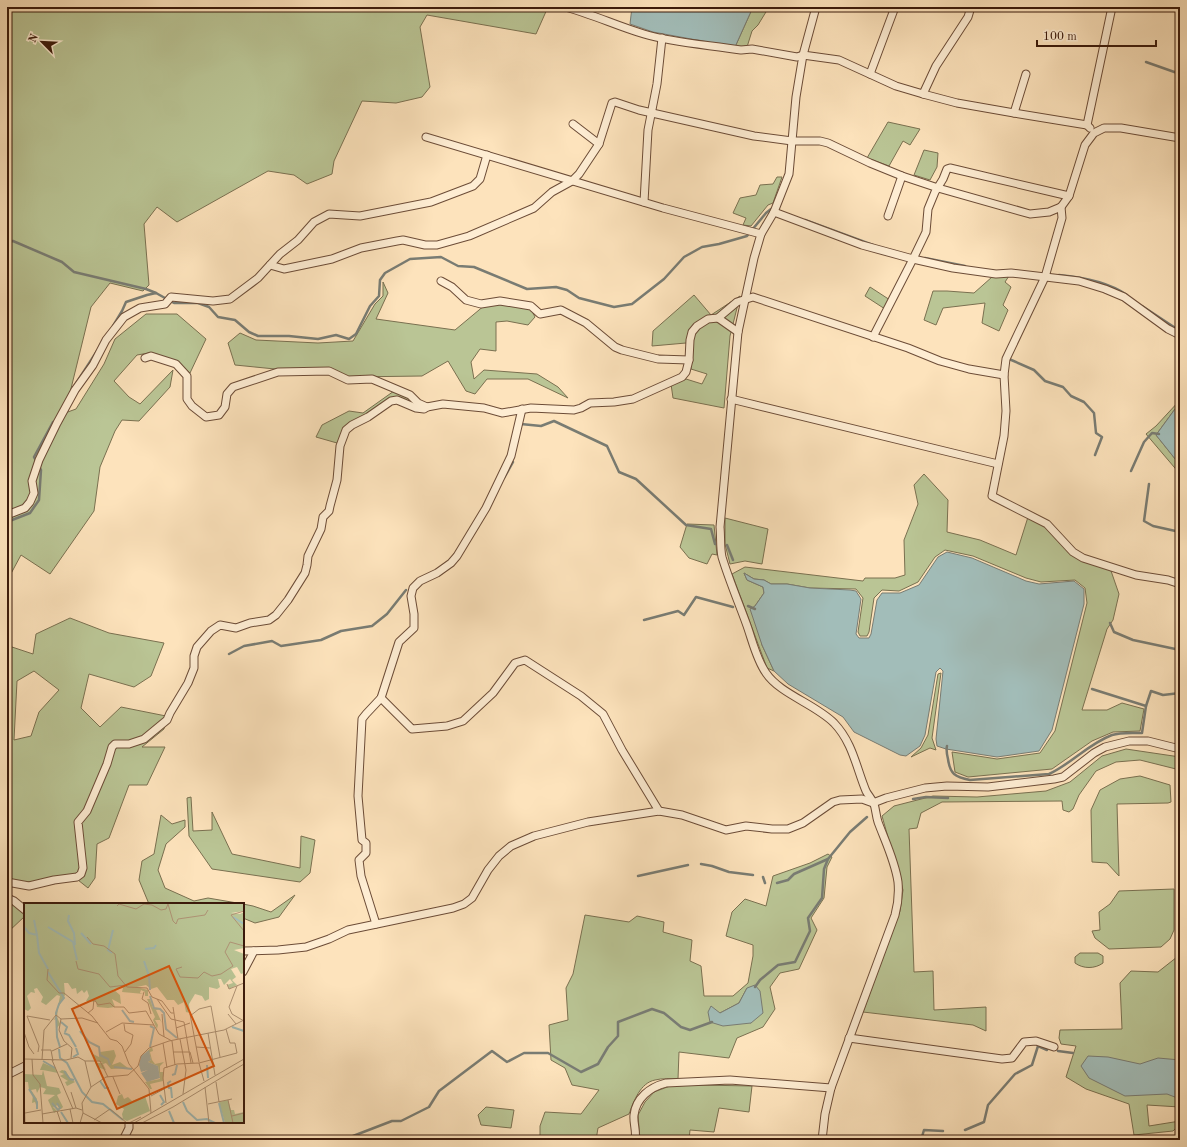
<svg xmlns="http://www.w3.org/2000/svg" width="1187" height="1147" font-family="'Old Standard TT',serif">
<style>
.green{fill:#bac595;stroke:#7a7050;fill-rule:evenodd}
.water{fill:#a2bdb9;stroke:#797c73}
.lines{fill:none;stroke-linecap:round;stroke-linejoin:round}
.stream{stroke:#797c73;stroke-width:2.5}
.street-casing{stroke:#6c4c37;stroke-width:9}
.street{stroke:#feedd3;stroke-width:7}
.inset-river{fill:none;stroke:#a2bdb9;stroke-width:2}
.inset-road{fill:none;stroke:#af9375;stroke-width:1}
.view{fill:#df560c;fill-opacity:0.15;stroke:#df560c;stroke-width:2}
.inset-edge{fill:none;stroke:#3b1a0b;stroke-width:2}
</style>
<rect width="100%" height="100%" fill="#fde3bc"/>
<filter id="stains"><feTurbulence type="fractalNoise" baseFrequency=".005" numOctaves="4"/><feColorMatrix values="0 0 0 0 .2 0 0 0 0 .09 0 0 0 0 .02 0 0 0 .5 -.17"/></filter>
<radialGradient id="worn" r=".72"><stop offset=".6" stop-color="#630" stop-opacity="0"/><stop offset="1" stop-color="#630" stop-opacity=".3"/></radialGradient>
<g class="green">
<polygon points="7,7 548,7 536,34 427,15 420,27 430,87 422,97 396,103 362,101 334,161 332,174 307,184 294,175 268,171 177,222 157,207 144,224 149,285 143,291 110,283 91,307 65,413 76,409 104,364 115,339 146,314 177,314 206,339 190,373 177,362 149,353 137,355 114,381 129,397 140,404 173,370 170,387 139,421 122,420 115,431 100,467 94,511 50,574 21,555 7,581"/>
<polygon points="753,7 769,7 758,25 752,31 747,47 735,47"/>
<polygon points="888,122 920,129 910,145 903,141 889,166 867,158"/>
<polygon points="924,150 938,153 937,167 930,180 914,175"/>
<polygon points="777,177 782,177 773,203 768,205 751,226 743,225 746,218 733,213 740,198 756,195 760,185 773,184"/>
<polygon points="1009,276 1005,282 1011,287 1003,305 1008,310 999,331 982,323 985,303 943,308 936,325 924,320 933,291 947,291 974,293 992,277"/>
<polygon points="383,282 388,293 376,319 455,330 485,305 500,304 531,309 535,317 528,325 507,321 496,322 496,351 480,349 471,362 474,379 484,370 537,374 558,387 568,398 528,379 487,379 475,394 466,391 448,361 422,376 349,377 331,369 275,369 235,365 228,343 240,333 256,340 318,343 353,341 375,304 383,296"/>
<polygon points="870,287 890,300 885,309 865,296"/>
<polygon points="694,295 711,315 740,296 730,336 724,408 673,398 671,384 686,379 702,384 707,374 691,369 692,356 686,343 652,346 653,331"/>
<polygon points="394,391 409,396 416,405 395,402 350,430 337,443 316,437 322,425 349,411 363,413"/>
<polygon points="1180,400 1180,405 1175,409 1156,435 1180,465 1180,474 1146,434 1156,426"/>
<polygon points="924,474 948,500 947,532 980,540 1016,555 1028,517 1046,526 1075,557 1110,568 1119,594 1113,620 1107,629 1082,710 1107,710 1122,703 1144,709 1140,731 1113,732 1092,741 1052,769 968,777 955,772 952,752 997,759 1040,753 1055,731 1087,603 1085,588 1075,580 1041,582 1026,578 973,556 945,550 935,557 918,582 899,591 882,590 874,598 869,632 867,636 860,636 858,632 863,598 856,589 810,588 787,584 771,584 764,580 754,579 744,573 747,580 763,587 764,593 755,606 762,645 774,671 767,668 732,574 745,567 863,581 865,578 895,578 905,575 904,540 918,504 914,485"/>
<polygon points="725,518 768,529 762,564 745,561 730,564 725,544"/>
<polygon points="687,524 714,525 717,555 712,554 707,564 689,558 680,547"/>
<path d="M70 618 109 633 164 643 151 676 134 687 89 674 81 708 100 727 121 707 166 716 164 729 142 747H165L147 785H129L109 838 97 844 95 878 88 888 78 880 30 884 7 880V651L12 647 33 654 36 634ZM34 671 59 690 39 712 31 736 14 740 17 681Z"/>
<polygon points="941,673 932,738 936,750 930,748 911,757 921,748 928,735 938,674"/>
<polygon points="1126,749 1180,757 1180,770 1140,760 1116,762 1096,771 1079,795 1073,809 1069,812 1063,810 1062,801 942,802 921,813 917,828 909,829 914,972 933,971 934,1010 986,1007 986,1031 973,1025 863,1012 900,911 903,890 882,816 894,806 933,796 977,797 1046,791 1070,782 1102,756"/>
<polygon points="1140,776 1170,785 1171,802 1168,803 1117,804 1119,876 1107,863 1092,862 1091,810 1100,790 1120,779"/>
<polygon points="191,797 193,831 212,830 212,812 232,854 300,868 301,836 315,840 310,873 300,882 212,869 189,836 187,798"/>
<polygon points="161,815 172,824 185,820 185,827 166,844 158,870 165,888 194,901 208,898 243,904 149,904 139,880 142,861 154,854"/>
<path d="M828 854 832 857 827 867 824 898 811 918 817 930 799 969 780 973 770 987 775 1009 763 1027 737 1038 729 1058 679 1052 678 1079C671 1079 662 1078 655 1080 640 1083 634 1101 629 1114L598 1128 596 1140H546L540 1138V1126L545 1112 581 1114 599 1090 572 1085 565 1068 551 1060 549 1025 568 1020 566 988 573 974 585 915 629 922 637 916 664 922 663 932 692 940 690 961 701 966 704 996H733L748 983 753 956V945L726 936 732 912 745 899 766 906 773 876 810 863ZM747 988 751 1023 720 1013 739 1003Z"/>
<polygon points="1174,889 1174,930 1170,939 1161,947 1109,949 1095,938 1092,931 1100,930 1099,912 1110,904 1119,891"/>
<polygon points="295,895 279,917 255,923 243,918 243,904 253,906 271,912"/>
<polygon points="7,900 25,912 25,916 7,933"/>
<polygon points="1180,948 1180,1107 1147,1105 1149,1126 1180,1121 1180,1124 1173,1131 1134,1135 1129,1104 1086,1089 1066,1077 1076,1046 1061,1044 1059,1038 1060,1030 1122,1029 1120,983 1131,971 1158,972 1177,957"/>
<path d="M1080 953H1098L1103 956V963C1095 969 1083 969 1075 963V957Z"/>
<polygon points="699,1085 752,1086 749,1112 719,1108 714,1132 690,1130 689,1140 640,1140 638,1115 645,1102 654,1092 670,1086"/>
<polygon points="486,1107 514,1110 511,1128 481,1125 478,1115"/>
</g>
<g class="water">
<polygon points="632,7 753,7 735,47 653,32 630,24"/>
<polygon points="1180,405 1180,465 1156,435 1175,409"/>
<polygon points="947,552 972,558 1026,581 1039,584 1074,581 1084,589 1084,604 1052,730 1039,751 997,757 946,749 937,746 936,739 943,671 940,668 936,672 925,735 920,746 906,756 900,755 854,732 843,717 788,684 774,671 762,645 750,609 755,606 764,593 763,587 747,580 744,573 754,579 764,580 771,584 787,584 810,588 850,590 856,591 861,599 856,634 859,638 869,638 871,634 877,600 882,593 900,593 919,585 938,557"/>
<polygon points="755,985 760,991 763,1013 751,1023 723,1026 710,1022 708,1012 711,1006 720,1013 739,1003 747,988"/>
<polygon points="1088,1056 1108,1057 1140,1064 1158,1058 1180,1060 1180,1099 1167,1094 1125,1096 1089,1078 1081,1066"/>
</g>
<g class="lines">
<g class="stream">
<polyline points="1146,62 1180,74"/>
<polyline points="805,220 873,245"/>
<polyline points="7,242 13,241 62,262 74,272 146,289 156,293"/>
<polyline points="925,258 965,266"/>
<path d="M1059 275C1082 277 1108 282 1127 295"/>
<polyline points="1142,306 1180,331"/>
<polyline points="113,326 122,311 126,302 147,295 156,293 174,303 198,303 209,307 218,317 235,320 249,332 258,336 289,336 318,339 336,335 349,339 356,334 370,306 379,296 380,280 385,273 410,259 441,257 458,266 474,267 527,289 556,287 567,290 579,298 614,307 632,304 664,279 684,257 702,247 719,244 747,236 766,213 771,209 774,209"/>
<polyline points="1009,359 1034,370 1045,381 1063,387 1071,396 1084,402 1094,413 1096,433 1102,437 1095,455"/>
<polyline points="75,385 97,351"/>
<polyline points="521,425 521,424 541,426 554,421 607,446 619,472 636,479 686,525 711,529 715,544"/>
<polyline points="37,462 34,457 53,422"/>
<polyline points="1131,471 1144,442 1152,433 1159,434"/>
<polyline points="504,478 513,462"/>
<polyline points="1149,484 1144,521 1153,526 1180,532"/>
<polyline points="7,522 30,513 39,500 41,470 39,466"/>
<polyline points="727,545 733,560"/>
<polyline points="748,606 755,609"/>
<polyline points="644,620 678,611 684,615 696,597 733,607"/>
<polyline points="1110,623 1114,632 1133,640 1180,650"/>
<polyline points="229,654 244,646 272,641 281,646 321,640 341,631 372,626 387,614 406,590"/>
<polyline points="1092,689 1146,706"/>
<path d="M947 746C946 750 947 755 948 759 950 774 955 777 970 780L1049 774C1071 764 1088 744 1112 735 1121 732 1133 733 1142 733L1146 706 1151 691 1163 695 1180 693"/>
<polyline points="913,799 926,797 948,798"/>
<polyline points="701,864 712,866 729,872 753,875"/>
<polyline points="638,876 688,865"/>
<polyline points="763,877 765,883"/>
<polyline points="777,883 788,880 794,874 828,859"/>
<polyline points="755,987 760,980 778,965 795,962 810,931 808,918 822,898 824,869 828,859 850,832 867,817"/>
<polyline points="1058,1051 1073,1053"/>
<polyline points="965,1130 984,1122 988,1105 1015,1074 1032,1065 1038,1046 1047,1050"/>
<polyline points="346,1140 353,1136 392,1121 401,1121 429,1107 439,1091 492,1051 507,1062 524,1053 548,1053 581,1072 598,1064 608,1047 618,1036 618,1022 652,1009 664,1013 681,1027 690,1030 712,1022"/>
<polyline points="921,1140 924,1130 943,1131"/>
</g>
<defs>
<g id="street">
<path d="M565 7C592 14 617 26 644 34 673 43 711 45 741 50L752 49 797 57 803 55 839 60 896 86 923 94 957 103 1014 113 1087 125"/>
<path d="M816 7 803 55 796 97 789 174 774 212 761 234 754 258 738 332 720 527C721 537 720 548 722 557 729 580 738 601 746 623 752 639 756 659 766 673 780 694 815 704 834 723 853 743 856 767 866 791 868 795 872 799 874 804 876 810 876 816 878 822 885 841 895 861 898 882 899 893 898 904 895 915L831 1088 825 1114 822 1140"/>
<polyline points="870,74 895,7"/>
<polyline points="923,94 936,66 968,17 971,7"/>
<polyline points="1014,113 1026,74"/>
<polyline points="573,124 599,144"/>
<polyline points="1090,128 1087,125 1112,7"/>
<polyline points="426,137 663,208 761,234"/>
<polyline points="644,202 648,130 657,84 662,38"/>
<polyline points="1061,207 1062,218 1045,277 1006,359 1004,375 1006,411 1004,436 992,496 1047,524 1073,552 1083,558 1136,575 1168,580 1180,584"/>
<polyline points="774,212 862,245 913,259 953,268 996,274 1011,273 1079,281 1105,289 1124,297 1168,329 1180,335"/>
<polyline points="888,216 902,176"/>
<polyline points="270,265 284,269 332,259 361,248 397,241 403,240 425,245 437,245 469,236 534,208 552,192 572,181 579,174 599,144 612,103 615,102 639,110 754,136 792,141 820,141 828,143 870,163 902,176 938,188 1030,214 1049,212 1061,207 1069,196 1085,145 1094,133 1104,128 1121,128 1180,138"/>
<polyline points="441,281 452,287 466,300 481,304 500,301 531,306 540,314 561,310 586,323 615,347 622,350 658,359 689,360"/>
<polyline points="718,318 738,332"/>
<polyline points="873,337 913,259 926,232 928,209 935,192 943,179 947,169 950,168 1069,196"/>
<polyline points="145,358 151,356 176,364 187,376 187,399 192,406 206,417 219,415 225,407 227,394 233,387 278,372 329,371 348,380 372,379 410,395 418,403 427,407"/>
<polyline points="731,399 998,464"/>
<polyline points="7,515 25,508 30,502 34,493 32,481 39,460 57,423 75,390 93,365 106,340 124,317 140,308 165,304 171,297 213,301 230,299 258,278 280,254 298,240 314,222 329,214 360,216 431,202 473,186 480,179 487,155"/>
<polyline points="381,698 412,729 447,726 463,721 493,693 515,663 525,660 581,696 603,714 622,750 659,811"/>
<polyline points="7,882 29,886 54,880 77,877 81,874 83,868 78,822 87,811 107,764 112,747 115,744 129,744 144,739 167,720 170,713 188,683 194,668 194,656 197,647 211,631 220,625 236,628 250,623 269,620 276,615 288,600 305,573 307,565 308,556 321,529 323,517 329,511 330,506 337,480 340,446 346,430 352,425 368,417 391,401 397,400 416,408 424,409 427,407 443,404 484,408 502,413 531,408 574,410 581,408 590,403 614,402 633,399 682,377 686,372 689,360 690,340 692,332 697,326 708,319 718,318 737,302 753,297 908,348 940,361 969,369 1004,375"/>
<polyline points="7,898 14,901 25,910"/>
<polyline points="376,924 361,876 359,860 366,853 366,843 362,840 358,796 362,719 366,714 381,698 399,642 414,628 414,614 411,596 413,588 420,581 437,573 451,563 457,556 486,508 511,456 522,409"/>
<polyline points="243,951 278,950 306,947 329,939 348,930 453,908 464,904 472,898 488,870 499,856 511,846 534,836 588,822 659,811 682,815 726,830 746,826 772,829 788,829 803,823 833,802 840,800 862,799 873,803 886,798 925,788 947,786 988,787 1054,779 1063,777 1094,753 1105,747 1129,741 1148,741 1180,749"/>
<polyline points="243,972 254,951"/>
<polyline points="849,1038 1002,1059 1012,1058 1024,1042 1036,1041 1054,1047"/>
<polyline points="7,1075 25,1066"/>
<polyline points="123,1140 129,1128 129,1122"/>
<path d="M635 1140C637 1132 633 1123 634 1115 636 1098 650 1087 666 1083L730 1080 831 1088"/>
</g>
</defs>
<use href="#street" class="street-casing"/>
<use href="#street" class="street"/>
</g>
<g transform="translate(24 903)">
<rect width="220" height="220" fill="#fde3bc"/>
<path d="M0 0H219L220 8 207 10 216 11 220 9V45L210 47 220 51V70L217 71 213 64 207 66 212 74 208 77 213 82 205 86 203 82 209 80 206 76 200 82 197 76H194L196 84 193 86 185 84V96L181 98 178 93 171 91 165 101 166 110 162 109 160 99 154 102 150 97H143L133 84 127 86 122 82 113 84 124 87V93H121V89L117 87 116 90 120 91 98 89 99 85 89 86 96 92 97 101 88 96 91 104 84 105 73 104 72 99 62 98 65 93 63 87 60 90 58 87 53 91 52 85 48 86 44 80H40L41 92 34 105 33 114 36 121 33 125 32 116 29 117 32 114 36 93 33 92 22 102 17 99 19 94 13 85 10 86 11 90 7 89 3 93 7 105 4 108 0 106ZM123 96H126L129 105 136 106 132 107 138 120 136 117H131L134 122 133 126 129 117 131 114ZM128 144 129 148 126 149 128 157 131 161 140 159 136 163V169H140L139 178 126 181 128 186H126L116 172 121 179 136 176 134 163 124 159 127 157 125 149H122ZM90 147 92 153 88 162 96 159 104 165 87 166 82 160 79 161 82 167 73 164 71 160H79L70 156 69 151 75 154 76 149ZM19 160 31 165 34 170 19 167 23 183 35 185 37 190 33 192 39 204 37 206 34 202 29 204 33 208 30 210 24 197 31 192 19 191 22 186 20 185 16 184 13 190 12 186 7 187 13 196 12 202 11 199 8 200 9 192 5 187 4 179H0V171L18 172 19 167H16ZM38 167 42 168 46 176 51 179 43 183 41 179 44 178 36 173 40 171 35 169ZM98 191 100 196 104 194 108 198 121 193 126 208 103 218 99 216 98 211 100 206 92 201 94 193ZM204 197 207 207H210L211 211 220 209V220H201L195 199Z" fill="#bac595"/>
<path d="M125 147 127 157 124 159 134 163 136 175 123 179 117 170 124 167 117 169 115 162 117 153Z" fill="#a2bdb9"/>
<path class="inset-river" d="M45 12 44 18 50 30 51 42M209 14 220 21M10 17 13 32M0 24 5 30 13 32 15 50 24 66M24 24 49 39 53 57M57 30 67 41M121 46 130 45 132 42M88 50 84 47 89 27M120 58 125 73 126 87M24 69 40 95 35 101 32 110 33 134 36 144M126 93 130 105 136 106 140 110 142 126 153 135M98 107 106 118 110 119M37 119 43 124 41 129M208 124 220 128M56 128 65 139 75 144 76 152 84 156 86 162M40 130 45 132 52 144M126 144 130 125 126 123M35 146 36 155 43 160 58 189 68 199 79 201 99 217M49 154 54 151 52 145M19 158 31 165M183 162 184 175M90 164 108 166M40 168 46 176 50 177M148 172 151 171 153 162M76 178 81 185H85M147 178 144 180 145 185H147L148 195M5 186 13 199V206M136 192 140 199 137 202M159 199 163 208 173 217 183 216 191 220M28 200 34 207 36 205 33 200M195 200 200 220M145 208 150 220M37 209 44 220"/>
<path class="inset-road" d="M93 3 95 1 112 6 120 1 128 2 137 7 142 6 144 1 149 18 152 21 154 16 181 12 184 7M220 8 207 12 220 28M63 34 69 41 80 43 91 51 94 73 103 84 123 85 128 94 138 98 147 110H150M52 58 54 66 75 71 86 84 102 82M158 64 152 66 156 74 174 75 180 69 188 73 197 71 209 63 201 49 206 39 220 43M24 66 23 77 35 90H40L68 113 86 136 93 138 98 143 105 161 125 186 127 210M203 81 205 86 220 80M213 83 205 104 208 111 220 118M120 89 118 96 124 100 127 111M133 96 147 116 160 119 167 160M149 104 154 136M64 110 69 106 70 96 74 102 86 100 90 104H100L105 110 122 108 135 131 148 138 151 162M138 111 140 134M166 111 175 159M204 111 212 121M166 113 175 106 187 103 196 154M37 116 35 127 40 138 48 145 47 155M100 121 101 128 109 132 107 141 101 149M152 125 166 120M0 129 5 144 10 151M82 129 98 120 130 122M184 130 191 172M156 136 162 167 159 191M139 140 143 165M172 144 186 145M17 147H27L29 158M28 148 43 141M14 149 15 143 3 113 26 117M149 149H166L169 160M0 156 42 157 54 154 61 158H76L84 174M8 156 9 172 16 181 19 220M18 157 20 127 32 112 37 116 58 115 74 120M28 157 49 206M61 158 67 184M175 160 180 178M89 174 96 191M192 179 195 199M181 184 185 220M0 189 1 220M47 189 52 205M127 193 140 186M204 197 209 220M142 200 139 175 140 165 153 161 175 160 213 150 211 140H206L202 126M184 201 208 196M46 206 49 220M33 208 37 220M1 210 17 207M59 210 78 220M18 211 52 205 58 207M208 213 220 210M70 217 86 206 103 220M56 220 59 210 58 200 67 184 82 174 104 172 114 163 117 153 125 145 145 138 200 127 220 117M105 220 117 214M110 220 220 156M118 220 149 204 220 161"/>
<path class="view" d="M145 63 190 163 93 206 48 106Z"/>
<rect width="220" height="220" class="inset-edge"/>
</g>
<rect width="1187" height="1147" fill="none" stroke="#fde3bc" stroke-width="24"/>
<rect x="8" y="8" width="1171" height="1131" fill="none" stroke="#3b1a0b" stroke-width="2"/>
<rect x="12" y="12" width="1163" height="1123" fill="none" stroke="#3b1a0b"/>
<g transform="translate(42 42) rotate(294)" stroke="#feedd3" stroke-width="3" paint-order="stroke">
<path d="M0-3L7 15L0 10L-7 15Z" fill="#3b1a0b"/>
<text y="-6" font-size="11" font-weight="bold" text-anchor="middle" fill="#3b1a0b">N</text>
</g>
<path d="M1037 40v6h119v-6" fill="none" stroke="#3b1a0b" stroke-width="2"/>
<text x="1043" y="40" font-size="12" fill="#3b1a0b" stroke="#feedd3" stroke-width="3" paint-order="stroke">100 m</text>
<rect width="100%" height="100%" filter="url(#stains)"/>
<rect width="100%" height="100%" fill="url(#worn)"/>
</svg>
